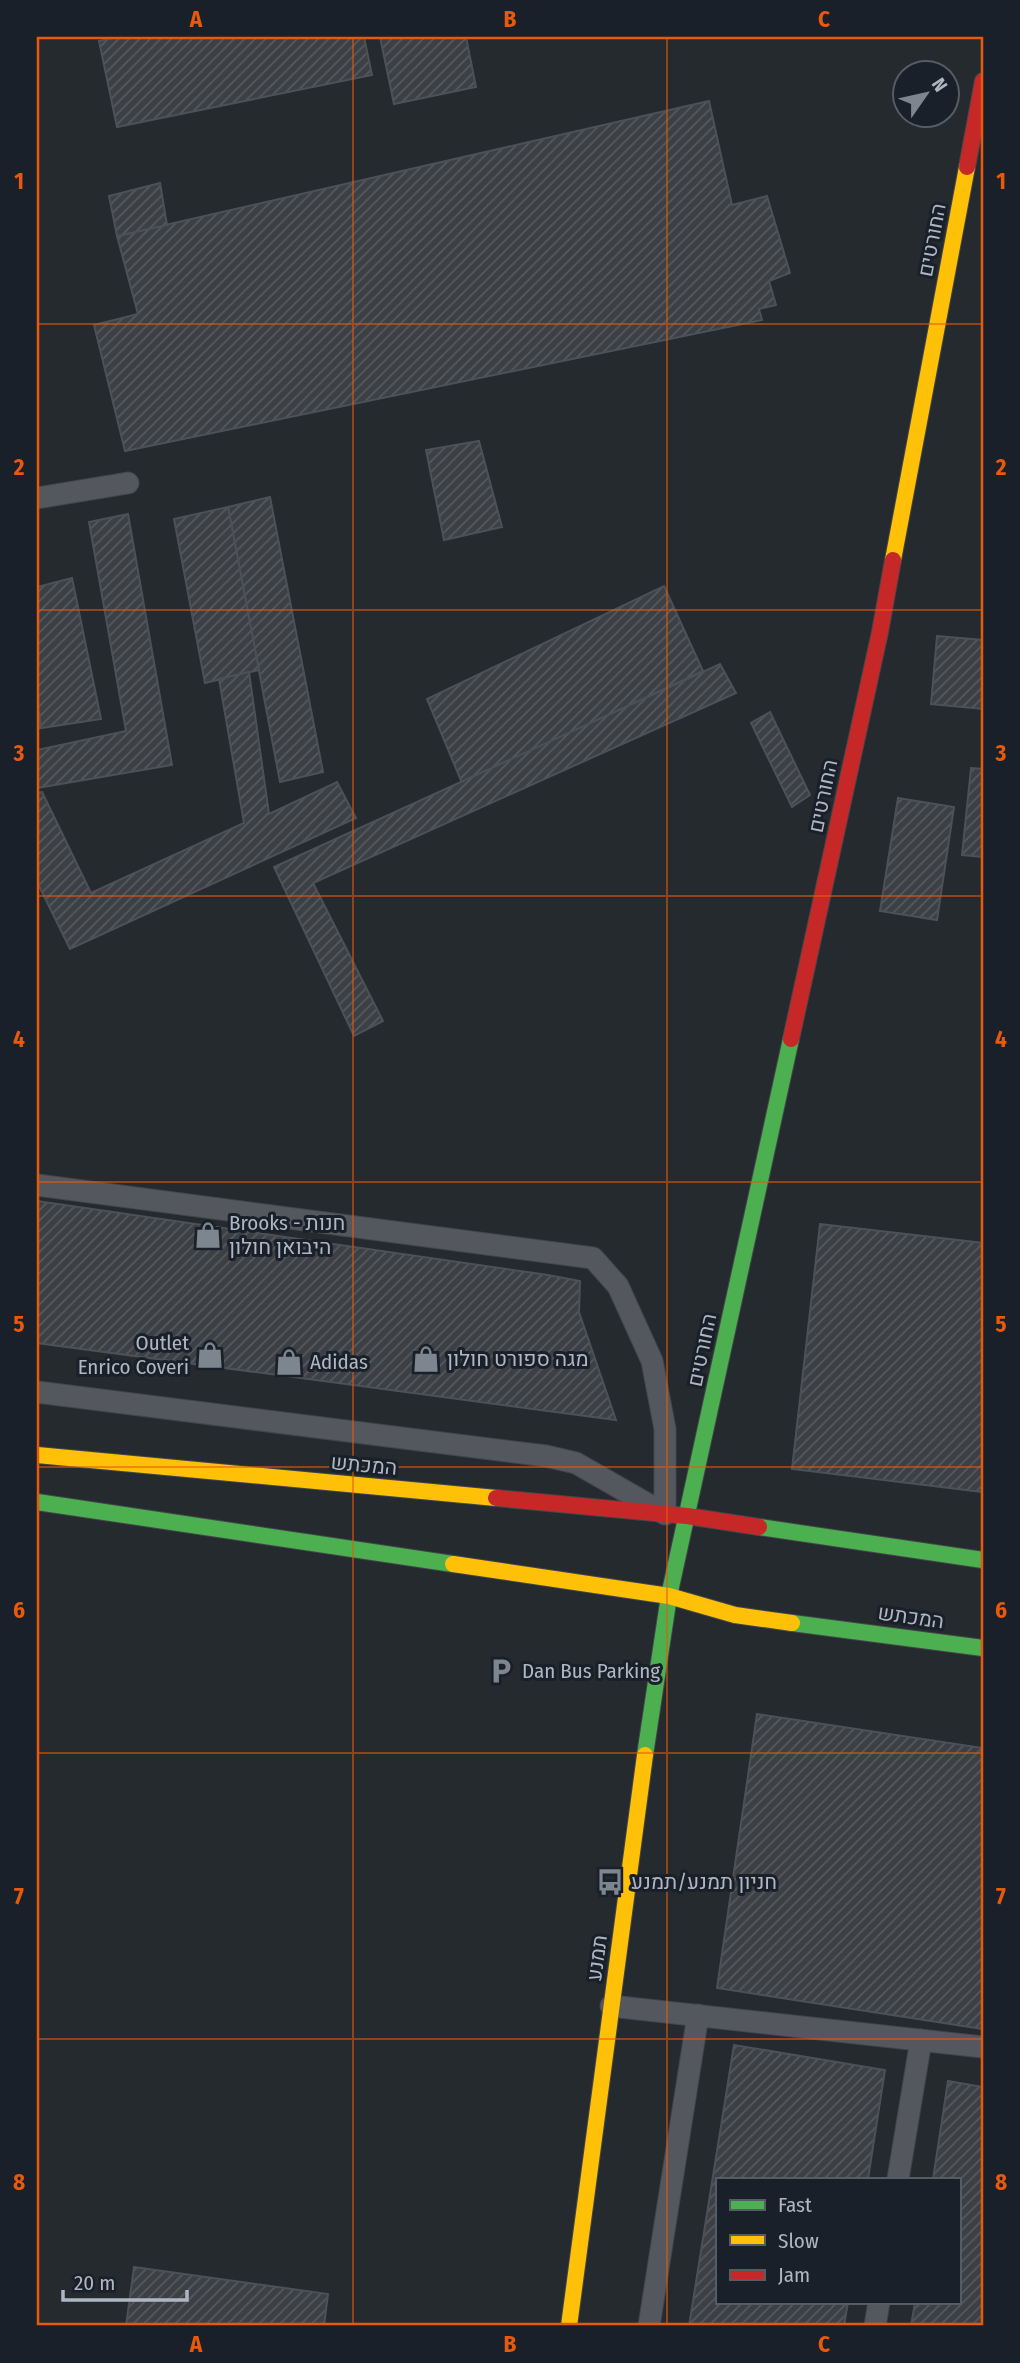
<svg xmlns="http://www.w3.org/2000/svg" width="1020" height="2363" font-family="'Fira Sans Condensed',Heebo,sans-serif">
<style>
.building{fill:url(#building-hatch);stroke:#4c5158;stroke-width:2}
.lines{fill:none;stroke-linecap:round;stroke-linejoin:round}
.lane-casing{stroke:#42464a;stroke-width:23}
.fast-casing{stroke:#42464a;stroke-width:18}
.slow-casing{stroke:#42464a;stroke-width:18}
.jam-casing{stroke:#42464a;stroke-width:18}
.lane{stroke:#54585e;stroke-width:21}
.fast{stroke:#4caf50;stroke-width:16}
.slow{stroke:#ffc107;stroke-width:16}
.jam{stroke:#c62828;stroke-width:16}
.grid{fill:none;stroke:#e8590c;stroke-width:2;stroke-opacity:0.55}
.labels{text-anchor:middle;stroke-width:6;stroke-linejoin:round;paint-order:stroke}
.street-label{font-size:21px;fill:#adb6c2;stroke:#192029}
.poi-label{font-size:21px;fill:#adb6c2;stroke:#192029;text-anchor:start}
.neatline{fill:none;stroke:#e8590c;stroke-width:2.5}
.grid-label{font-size:23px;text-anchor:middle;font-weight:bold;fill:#e8590c}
</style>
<defs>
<pattern id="building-hatch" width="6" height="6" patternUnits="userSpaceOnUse" patternTransform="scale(1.75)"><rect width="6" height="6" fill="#3c4044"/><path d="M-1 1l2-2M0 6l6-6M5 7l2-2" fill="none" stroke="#56595d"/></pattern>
</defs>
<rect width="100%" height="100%" fill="#252a2f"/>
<g class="building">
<polygon points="118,37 364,37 372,75 117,127 99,41"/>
<polygon points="380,37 466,37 476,87 394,104"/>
<polygon points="709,101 732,205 767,196 790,273 769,281 776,305 759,309 762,320 125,451 94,325 138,314 117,236"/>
<polygon points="160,183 167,225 117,236 109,196"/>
<polygon points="479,441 502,527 444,540 426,450"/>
<polygon points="270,497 323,772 280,782 228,507"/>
<polygon points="228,507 259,670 205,683 174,519"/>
<polygon points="128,514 172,765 37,788 37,750 126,731 89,522"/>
<polygon points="72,578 101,719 41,728 37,702 37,587"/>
<polygon points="664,586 703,671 462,783 427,699"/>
<polygon points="937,636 983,640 983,709 931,704"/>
<polygon points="720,664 736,693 313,883 383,1021 354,1036 274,867"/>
<polygon points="249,672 269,814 337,782 356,818 70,949 37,882 37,793 42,792 91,893 244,823 219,679"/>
<polygon points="37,702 41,728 37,729"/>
<polygon points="770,712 810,795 792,807 751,723"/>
<polygon points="971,768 983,769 983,857 962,855"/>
<polygon points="898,798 954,807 937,920 880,911"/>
<polygon points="37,1201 548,1275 580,1281 579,1312 616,1420 37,1343"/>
<polygon points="820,1224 983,1243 983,1492 792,1469"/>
<polygon points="757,1714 983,1748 983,2029 717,1988"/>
<polygon points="734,2045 885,2070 868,2179 717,2179 717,2302 848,2302 844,2326 689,2326"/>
<polygon points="948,2081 983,2087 983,2326 911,2326 915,2302 959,2302 959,2179 933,2179"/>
<polygon points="134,2267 328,2294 324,2326 126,2326"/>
</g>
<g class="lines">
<defs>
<g id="lane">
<polyline points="37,498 128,483"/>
<polyline points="37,1185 593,1258 618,1286 652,1361 665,1429 665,1514 576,1463 546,1456 37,1392"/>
<polyline points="611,2006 983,2047"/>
<polyline points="898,2179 921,2040"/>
<polyline points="649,2326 698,2015"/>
<polyline points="875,2326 879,2302"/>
</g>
<g id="fast">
<polyline points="37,1502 453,1564"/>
<polyline points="759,1527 983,1560"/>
<polyline points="792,1623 983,1648"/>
<polyline points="645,1755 669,1596 791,1039"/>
</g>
<g id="slow">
<polyline points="893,560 967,167"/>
<polyline points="37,1455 496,1498"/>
<polyline points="453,1564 669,1596 735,1615 792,1623"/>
<polyline points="569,2326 645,1755"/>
</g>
<g id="jam">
<polyline points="967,167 983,81"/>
<polyline points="791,1039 880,632 893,560"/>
<polyline points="496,1498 687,1516 759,1527"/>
</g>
</defs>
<use href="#lane" class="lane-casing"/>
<use href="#fast" class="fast-casing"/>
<use href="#slow" class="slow-casing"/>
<use href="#jam" class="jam-casing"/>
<use href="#lane" class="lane"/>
<use href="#fast" class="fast"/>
<use href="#slow" class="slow"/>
<use href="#jam" class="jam"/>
</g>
<path class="grid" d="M353 37V2326M667 37V2326M37 324H983M37 610H983M37 896H983M37 1182H983M37 1467H983M37 1753H983M37 2039H983"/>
<defs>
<symbol id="shop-bare" viewBox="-9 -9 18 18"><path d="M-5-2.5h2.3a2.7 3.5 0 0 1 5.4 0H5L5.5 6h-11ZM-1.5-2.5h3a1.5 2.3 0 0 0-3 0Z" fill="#7d858f" stroke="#192029" stroke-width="2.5" paint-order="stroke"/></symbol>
<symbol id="parking-bare" viewBox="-9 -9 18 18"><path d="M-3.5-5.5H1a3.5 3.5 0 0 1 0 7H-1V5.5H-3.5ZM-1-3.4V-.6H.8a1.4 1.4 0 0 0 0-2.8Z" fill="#7d858f" stroke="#192029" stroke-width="2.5" paint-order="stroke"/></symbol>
<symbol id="bus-bare" viewBox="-9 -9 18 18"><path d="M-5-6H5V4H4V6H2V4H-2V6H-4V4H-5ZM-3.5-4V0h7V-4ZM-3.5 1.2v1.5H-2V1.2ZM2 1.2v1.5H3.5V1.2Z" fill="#7d858f" stroke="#192029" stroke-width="2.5" paint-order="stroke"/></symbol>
</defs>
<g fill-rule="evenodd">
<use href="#shop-bare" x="189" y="1216" width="38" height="38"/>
<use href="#shop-bare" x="191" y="1336" width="38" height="38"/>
<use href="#shop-bare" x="407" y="1340" width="38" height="38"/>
<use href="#shop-bare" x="270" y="1343" width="38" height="38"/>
<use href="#parking-bare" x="482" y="1652" width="38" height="38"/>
<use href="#bus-bare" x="591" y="1863" width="38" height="38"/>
</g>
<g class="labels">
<g class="street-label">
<text transform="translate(932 240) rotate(-79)" y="7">החורטים</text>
<text transform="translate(823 796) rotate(-78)" y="7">החורטים</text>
<text transform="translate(702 1350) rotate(-78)" y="7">החורטים</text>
<text transform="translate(364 1465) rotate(5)" y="7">המכתש</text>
<text transform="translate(911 1617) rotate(8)" y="7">המכתש</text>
<text transform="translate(597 1958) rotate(-82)" y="7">תמנע</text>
</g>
<g class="poi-label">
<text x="229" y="1230">Brooks - חנות<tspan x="229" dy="24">היבואן חולון</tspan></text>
<text x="189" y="1350" text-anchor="end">Outlet<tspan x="189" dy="24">Enrico Coveri</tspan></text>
<text x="447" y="1366">מגה ספורט חולון</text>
<text x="310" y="1369">Adidas</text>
<text x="522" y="1678">Dan Bus Parking</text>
<text x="631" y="1889">חניון תמנע/תמנע</text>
</g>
</g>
<rect width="1020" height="2363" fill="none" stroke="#192029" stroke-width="77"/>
<rect x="716" y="2178" width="245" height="126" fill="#192029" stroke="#545c66" stroke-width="2"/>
<rect x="730" y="2200" width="35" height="10" fill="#4caf50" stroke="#545c66" stroke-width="2"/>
<text x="778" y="2212" font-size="21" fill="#adb6c2">Fast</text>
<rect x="730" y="2235" width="35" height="10" fill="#ffc107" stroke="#545c66" stroke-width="2"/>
<text x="778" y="2248" font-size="21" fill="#adb6c2">Slow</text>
<rect x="730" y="2270" width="35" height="10" fill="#c62828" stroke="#545c66" stroke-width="2"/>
<text x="778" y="2282" font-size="21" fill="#adb6c2">Jam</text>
<g transform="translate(926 94) rotate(56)"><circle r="33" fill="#192029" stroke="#545c66" stroke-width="2"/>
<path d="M0-5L12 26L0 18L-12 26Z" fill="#7d858f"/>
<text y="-10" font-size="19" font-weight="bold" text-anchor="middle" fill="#adb6c2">N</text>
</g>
<path d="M63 2290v10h124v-10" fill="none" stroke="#adb6c2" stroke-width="3.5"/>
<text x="74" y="2290" font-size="21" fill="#adb6c2" stroke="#192029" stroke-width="5" paint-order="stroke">20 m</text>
<rect x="38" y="38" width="944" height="2286" class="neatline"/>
<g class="grid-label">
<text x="196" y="27">A</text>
<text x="510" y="27">B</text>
<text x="824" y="27">C</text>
<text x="19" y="189">1</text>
<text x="1001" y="189">1</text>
<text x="19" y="475">2</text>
<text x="1001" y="475">2</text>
<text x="19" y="761">3</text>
<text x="1001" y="761">3</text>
<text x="19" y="1047">4</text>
<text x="1001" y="1047">4</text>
<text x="19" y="1332">5</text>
<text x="1001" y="1332">5</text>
<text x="19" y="1618">6</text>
<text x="1001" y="1618">6</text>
<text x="19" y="1904">7</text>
<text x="1001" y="1904">7</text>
<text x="19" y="2190">8</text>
<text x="1001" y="2190">8</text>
<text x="196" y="2352">A</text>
<text x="510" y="2352">B</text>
<text x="824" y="2352">C</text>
</g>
</svg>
